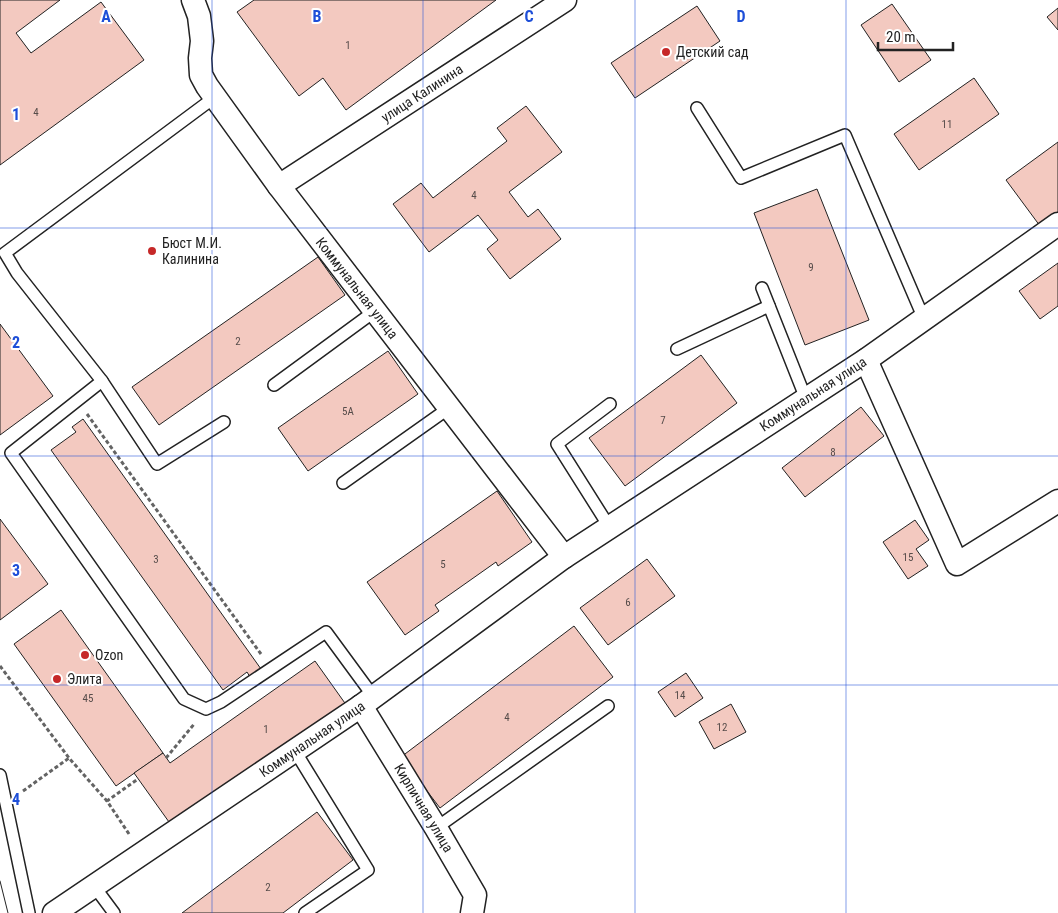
<svg xmlns="http://www.w3.org/2000/svg" width="1058" height="913" font-family="'Roboto Condensed',sans-serif">
<style>
.building{fill:#f3c9c0;stroke:#222}
.lines{fill:none;stroke-linecap:round;stroke-linejoin:round}
.service-casing{stroke:#222;stroke-width:14}
.minor-casing{stroke:#222;stroke-width:25}
.path{stroke:#646464;stroke-width:3;stroke-dasharray:4 2.5;stroke-linecap:butt}
.service{stroke:#fff;stroke-width:11}
.minor{stroke:#fff;stroke-width:22}
.tram{stroke:#222;stroke-width:1}
.grid{fill:none;stroke:#1d4ed8;stroke-width:1;stroke-opacity:0.55}
.poi-dot{fill:#c62828;stroke:#fff;stroke-width:2}
.labels{text-anchor:middle;stroke-width:4;stroke-linejoin:round;paint-order:stroke}
.number-label{font-size:11px;fill:#564c4a}
.poi-label{font-size:14px;fill:#222;stroke:#fff;text-anchor:start}
.street-label{font-size:14px;fill:#222;stroke:#fff}
.grid-label{font-size:16px;text-anchor:middle;font-weight:bold;fill:#1d4ed8;stroke:#fff;stroke-width:4;stroke-linejoin:round;paint-order:stroke}
</style>
<rect width="100%" height="100%" fill="#fff"/>
<g class="building">
<polygon points="0,0 60,0 16,33 31,53 101,2 144,60 0,165"/>
<polygon points="254,0 496,0 346,110 323,78 299,96 237,12"/>
<polygon points="892,4 931,60 899,82 861,25"/>
<polygon points="697,6 720,41 635,98 611,63"/>
<polygon points="1058,8 1058,30 1047,17"/>
<polygon points="974,78 999,114 919,170 894,134"/>
<polygon points="526,106 562,152 509,192 528,217 538,209 561,239 510,279 487,249 498,240 478,215 429,252 393,204 421,183 433,198 507,141 497,128"/>
<polygon points="1058,142 1058,212 1040,226 1006,180"/>
<polygon points="817,189 869,320 805,345 754,213"/>
<polygon points="318,257 345,295 159,425 132,387"/>
<polygon points="1058,263 1058,306 1040,319 1019,291"/>
<polygon points="0,324 53,396 0,435"/>
<polygon points="388,351 418,394 308,471 278,428"/>
<polygon points="701,355 737,403 625,486 589,438"/>
<polygon points="861,407 884,436 805,497 782,468"/>
<polygon points="83,419 261,669 250,677 247,672 223,690 51,450 76,432 72,427"/>
<polygon points="497,491 532,542 498,566 496,562 435,605 439,611 405,635 367,582"/>
<polygon points="0,519 48,584 0,620"/>
<polygon points="915,520 929,540 916,549 928,566 908,579 883,542"/>
<polygon points="647,559 675,596 608,645 580,608"/>
<polygon points="61,610 163,753 116,786 14,644"/>
<polygon points="574,626 613,677 440,808 401,757"/>
<polygon points="315,661 347,706 174,829 134,773 163,753 170,763"/>
<polygon points="686,673 703,698 675,717 658,692"/>
<polygon points="731,704 746,732 714,749 699,722"/>
<polygon points="317,812 353,860 283,913 182,913"/>
</g>
<g class="lines">
<defs>
<g id="service">
<polyline points="215,97 5,253 17,273 102,381 11,453 184,699 206,709 221,702 326,632 373,696"/>
<polyline points="697,108 741,178 845,135 924,319"/>
<polyline points="762,288 806,399"/>
<polyline points="677,349 769,306"/>
<polyline points="102,381 157,464 224,422"/>
<polyline points="274,385 375,311"/>
<polyline points="343,483 449,408"/>
<polyline points="610,528 557,444 610,404"/>
<polyline points="295,751 368,870 305,913"/>
<polyline points="0,775 29,913"/>
<polyline points="436,828 608,706"/>
<polyline points="94,886 114,913"/>
</g>
<g id="minor">
<polyline points="193,0 199,16 202,41 200,58 201,75 207,86 279,186 564,557"/>
<polyline points="279,186 565,0"/>
<polyline points="866,360 957,564 1058,501"/>
<polyline points="361,706 436,828 475,895 472,913"/>
<polyline points="54,913 361,706 564,557 866,360 1058,224"/>
</g>
</defs>
<use href="#service" class="service-casing"/>
<use href="#minor" class="minor-casing"/>
<g class="path">
<polyline points="87,414 261,654"/>
<polyline points="0,666 69,758"/>
<polyline points="166,758 195,723"/>
<polyline points="23,791 69,758 107,801"/>
<polyline points="129,834 107,801 138,779"/>
</g>
<use href="#service" class="service"/>
<use href="#minor" class="minor"/>
<polyline class="tram" points="0,881 8,913"/>
</g>
<path class="grid" d="M212 0V913M423 0V913M635 0V913M846 0V913M0 228H1058M0 456H1058M0 685H1058"/>
<g class="poi-dot">
<circle cx="666" cy="52" r="5"/>
<circle cx="152" cy="251" r="5"/>
<circle cx="85" cy="655" r="5"/>
<circle cx="57" cy="679" r="5"/>
</g>
<g class="labels">
<g class="number-label">
<text x="348" y="49">1</text>
<text x="36" y="116">4</text>
<text x="947" y="128">11</text>
<text x="474" y="199">4</text>
<text x="811" y="271">9</text>
<text x="238" y="345">2</text>
<text x="348" y="415">5А</text>
<text x="663" y="424">7</text>
<text x="833" y="456">8</text>
<text x="908" y="561">15</text>
<text x="156" y="563">3</text>
<text x="443" y="568">5</text>
<text x="628" y="606">6</text>
<text x="680" y="699">14</text>
<text x="88" y="702">45</text>
<text x="507" y="721">4</text>
<text x="722" y="731">12</text>
<text x="266" y="733">1</text>
<text x="268" y="891">2</text>
</g>
<g class="poi-label">
<text x="676" y="57">Детский сад</text>
<text x="162" y="248">Бюст М.И.<tspan x="162" dy="16">Калинина</tspan></text>
<text x="95" y="660">Ozon</text>
<text x="67" y="684">Элита</text>
</g>
<g class="street-label">
<text transform="translate(422 93) rotate(-33)" y="5">улица Калинина</text>
<text transform="translate(357 288) rotate(52)" y="5">Коммунальная улица</text>
<text transform="translate(813 394) rotate(-33)" y="5">Коммунальная улица</text>
<text transform="translate(312 739) rotate(-34)" y="5">Коммунальная улица</text>
<text transform="translate(424 808) rotate(59)" y="5">Кирпичная улица</text>
</g>
</g>
<g class="grid-label">
<text x="106" y="22">A</text>
<text x="317" y="22">B</text>
<text x="529" y="22">C</text>
<text x="741" y="22">D</text>
<text x="16" y="120">1</text>
<text x="16" y="348">2</text>
<text x="16" y="576">3</text>
<text x="16" y="805">4</text>
</g>
<path d="M878 42v8h75v-8" fill="none" stroke="#222222" stroke-width="2.5"/>
<text x="886" y="42" font-size="15" fill="#222222" stroke="#ffffff" stroke-width="4" paint-order="stroke">20 m</text>
</svg>
